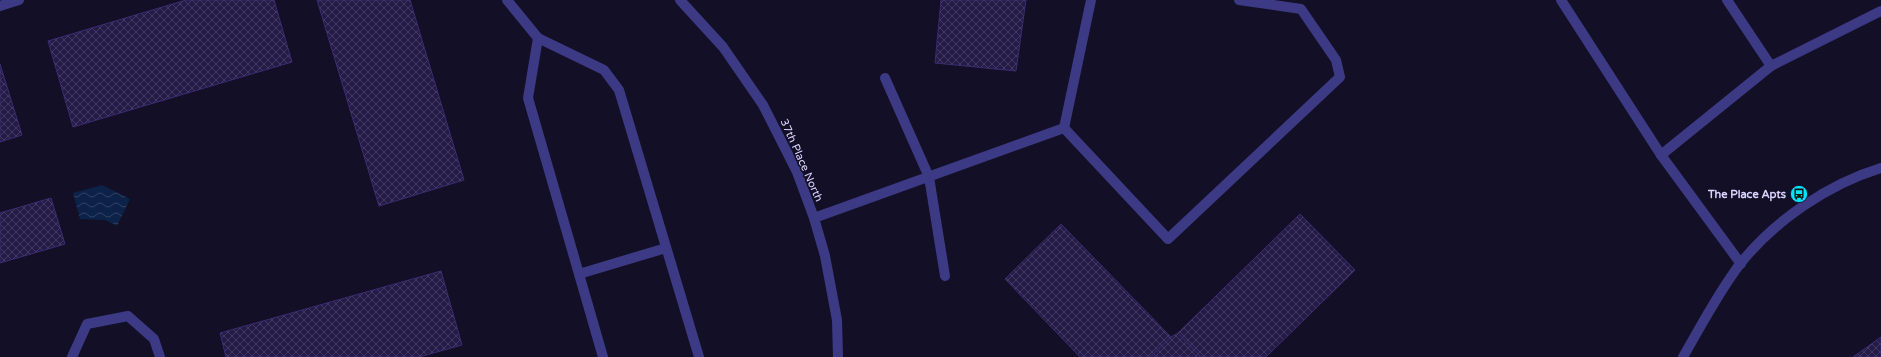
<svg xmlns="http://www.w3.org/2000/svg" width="1881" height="357" font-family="'Varela Round',sans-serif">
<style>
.water{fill:url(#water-waves)}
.building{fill:url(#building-cross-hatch);stroke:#3b2d73}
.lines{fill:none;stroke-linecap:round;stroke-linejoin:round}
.minor{stroke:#3d3a85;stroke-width:10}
.labels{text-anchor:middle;stroke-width:3.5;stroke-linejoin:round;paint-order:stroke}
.street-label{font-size:11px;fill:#d9d4ff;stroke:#130f26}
.poi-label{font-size:11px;font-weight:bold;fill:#d9d4ff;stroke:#130f26;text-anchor:end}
</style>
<defs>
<pattern id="water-waves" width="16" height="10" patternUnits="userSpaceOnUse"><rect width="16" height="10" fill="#0c2248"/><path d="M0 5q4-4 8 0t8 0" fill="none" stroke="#2f4163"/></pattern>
<pattern id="building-cross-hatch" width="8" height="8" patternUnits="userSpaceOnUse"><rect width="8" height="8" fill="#241b47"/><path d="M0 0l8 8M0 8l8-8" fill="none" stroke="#433b63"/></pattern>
</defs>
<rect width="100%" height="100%" fill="#130f26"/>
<polygon class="water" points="102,185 130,199 117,226 105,220 80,219 73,193"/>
<g class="building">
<polygon points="186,0 274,0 292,62 73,127 48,41"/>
<polygon points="317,0 410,0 464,180 379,206"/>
<polygon points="941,0 1026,0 1016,71 935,63"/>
<polygon points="0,64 22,135 0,142"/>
<polygon points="51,198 65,244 0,263 0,213"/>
<polygon points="1300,214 1355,270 1266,357 1201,357 1178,333"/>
<polygon points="1061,224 1171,337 1150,357 1080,357 1005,279"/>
<polygon points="441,271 462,345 419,357 226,357 220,333"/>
<polygon points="1178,333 1201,357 1150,357 1171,337"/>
<polygon points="1881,337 1881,357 1853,357"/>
</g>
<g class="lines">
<g class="minor">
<polyline points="507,0 538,38"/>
<polyline points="680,0 723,47 763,105 797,172 814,218 825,256 837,320 838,357"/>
<polyline points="1561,0 1661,155 1741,264"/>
<polyline points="1727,0 1771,66"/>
<polyline points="0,6 19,0"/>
<polyline points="885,78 929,177 945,276"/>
<polyline points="1064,128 1168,239 1340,77 1336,60 1301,9 1239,0"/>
<polyline points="1064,128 1091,0"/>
<polyline points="1661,155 1771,66 1881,11"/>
<polyline points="814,218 1064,128"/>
<polyline points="579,274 666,248"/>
<polyline points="72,357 87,324 128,316 154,339 160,357"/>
<polyline points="603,357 528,98 538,38 604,70 619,90 699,357"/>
<path d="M1683 357C1701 326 1718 293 1740 264 1774 221 1828 184 1881 168"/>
</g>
</g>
<defs>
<symbol id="bus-disc" viewBox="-11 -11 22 22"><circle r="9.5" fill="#00e5ff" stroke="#130f26"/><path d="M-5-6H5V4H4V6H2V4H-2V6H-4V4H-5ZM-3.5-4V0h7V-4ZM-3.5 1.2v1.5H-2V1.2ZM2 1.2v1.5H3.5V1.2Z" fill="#111"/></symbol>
</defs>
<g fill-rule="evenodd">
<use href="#bus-disc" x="1789" y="184" width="20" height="20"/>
</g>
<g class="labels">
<g class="street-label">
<text transform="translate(802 160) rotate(66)" y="4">37th Place North</text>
</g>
<g class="poi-label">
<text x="1786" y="198">The Place Apts</text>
</g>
</g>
</svg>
